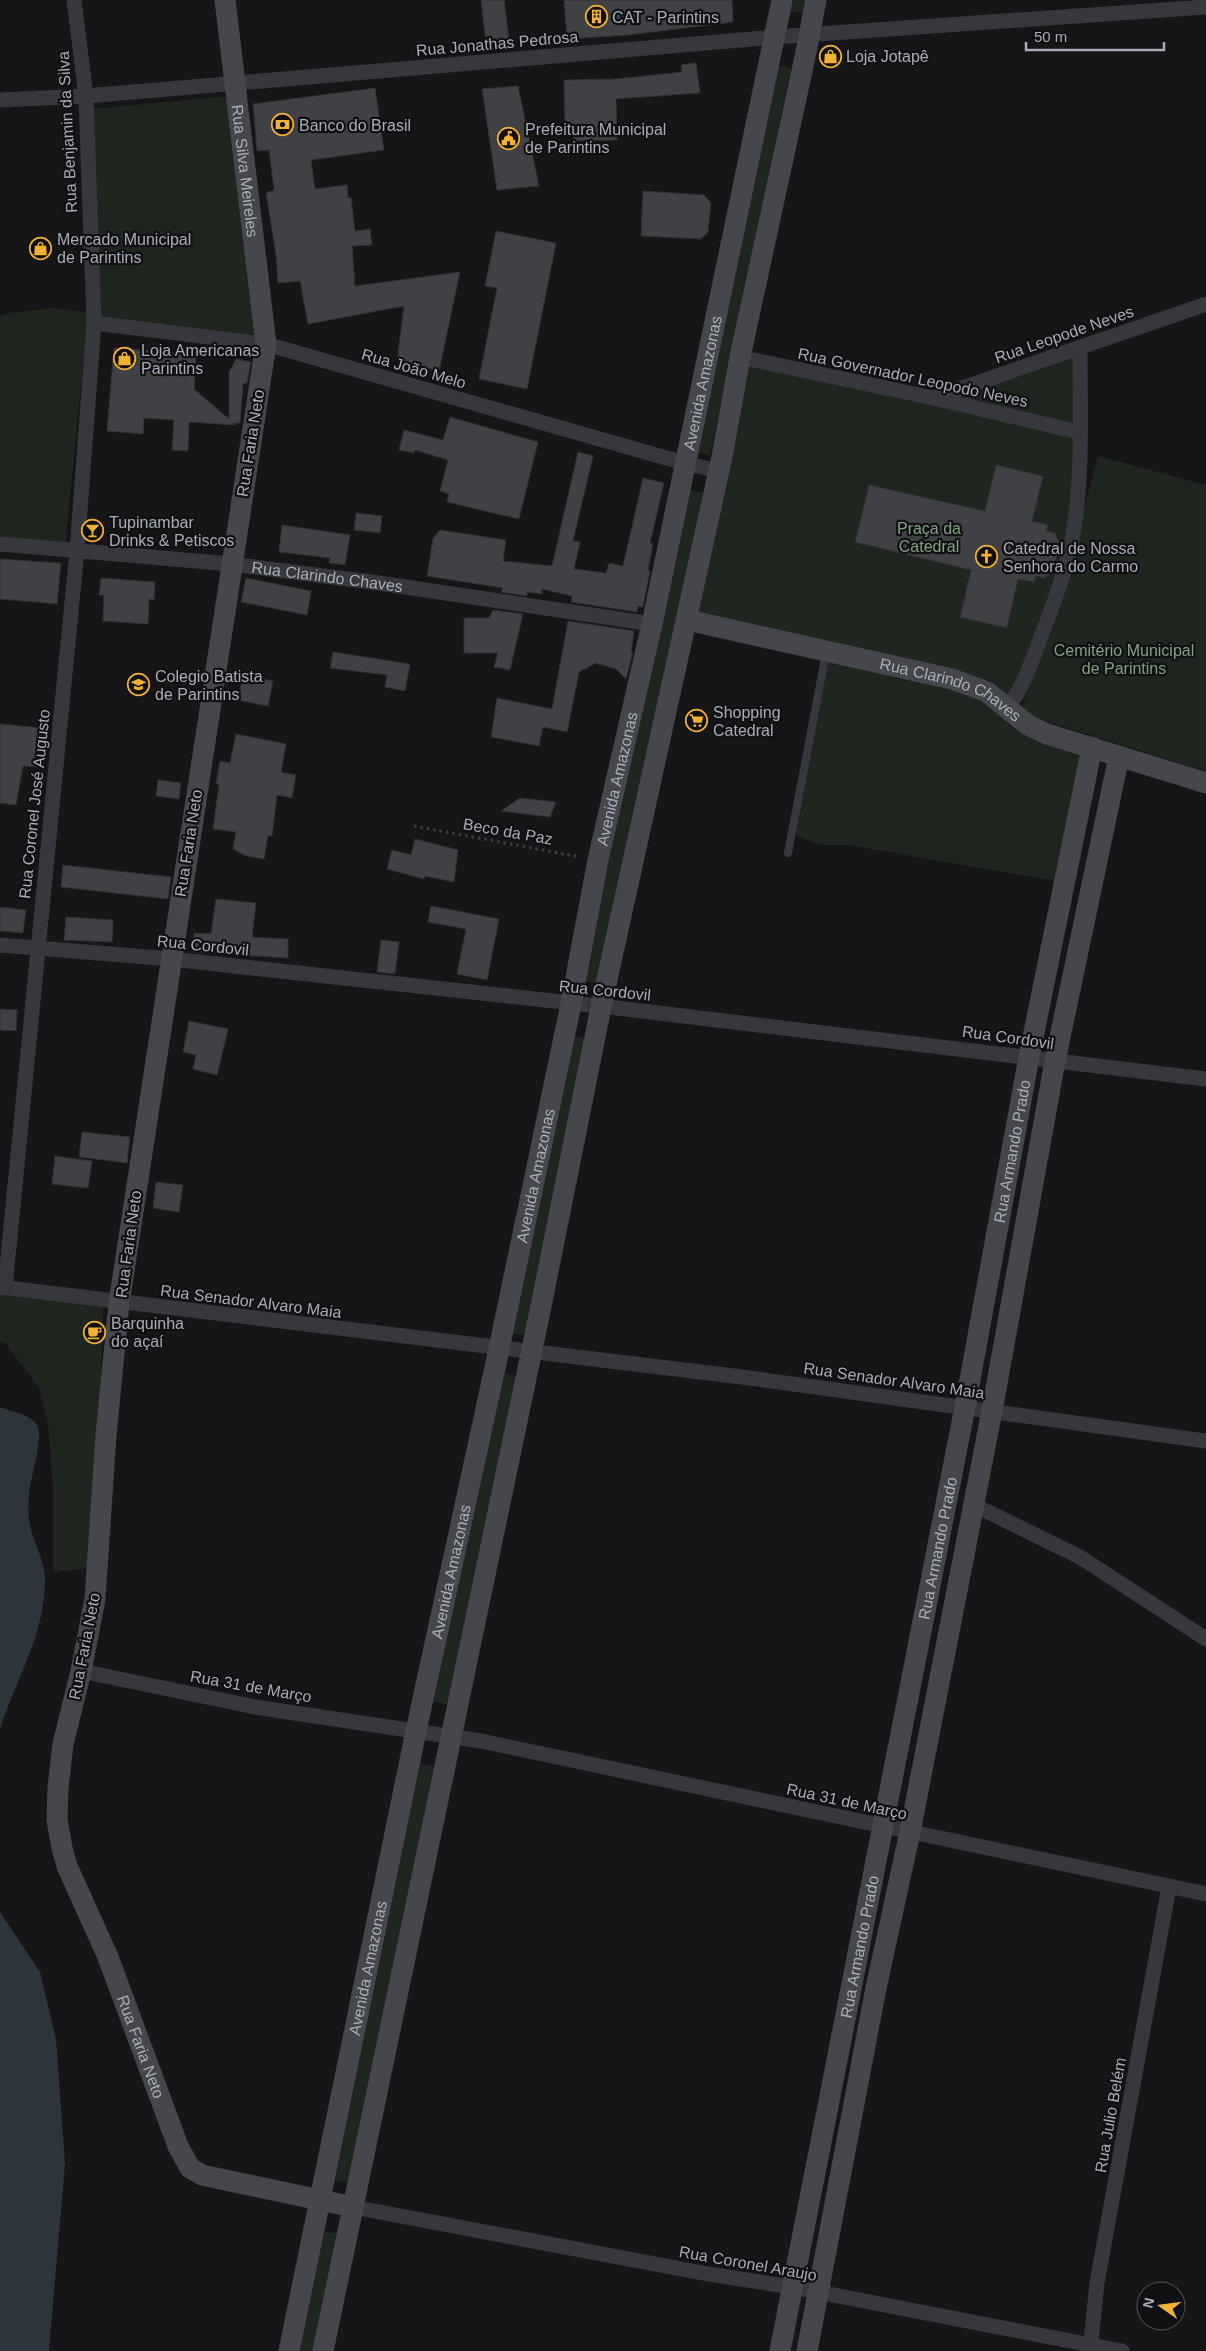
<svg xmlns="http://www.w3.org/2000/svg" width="1206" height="2351" font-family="Helvetica,sans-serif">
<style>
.green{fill:#1e261f}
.water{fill:#2c353c}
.building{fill:#404145;stroke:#303034}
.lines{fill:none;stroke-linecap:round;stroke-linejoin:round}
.path{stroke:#3d3f44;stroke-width:3;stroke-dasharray:2.5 4;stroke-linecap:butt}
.lane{stroke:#37383d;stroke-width:8}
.street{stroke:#37383d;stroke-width:15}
.secondary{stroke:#45474d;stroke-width:21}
.labels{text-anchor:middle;stroke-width:4.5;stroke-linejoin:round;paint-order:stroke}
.poi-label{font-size:16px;fill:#a8adb8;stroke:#111113;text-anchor:start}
.street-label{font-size:16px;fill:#a8adb8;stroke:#111113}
.park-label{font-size:16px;fill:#7fa381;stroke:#111113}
</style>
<rect width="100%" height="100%" fill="#161618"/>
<g class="green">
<polygon points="790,0 807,0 804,14 787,11"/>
<polygon points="777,65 791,68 710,455 695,452"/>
<polygon points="230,96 255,335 101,316 92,109"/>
<polygon points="56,308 88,313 65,548 0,546 0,316 7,313"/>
<polygon points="1077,349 1073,530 1006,709 1088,747 1062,882 848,845 820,845 792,833 826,654 685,623 741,358 934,403"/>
<polygon points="1098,456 1206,485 1206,771 1020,713 1077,534"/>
<polygon points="686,490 704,492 598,984 583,981"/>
<polygon points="572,1036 588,1039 527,1336 509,1333"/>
<polygon points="0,1292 103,1307 96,1567 53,1572 53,1489 48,1424 39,1388 6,1344 0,1342"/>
<polygon points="501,1372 519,1377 450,1705 431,1701"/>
<polygon points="420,1763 437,1767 349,2183 335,2180"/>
<polygon points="324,2232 342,2233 317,2351 299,2351"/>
</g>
<g class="water">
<path d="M0 1407C11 1412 31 1414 37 1425 44 1436 30 1479 29 1495 28 1508 28 1521 32 1533 37 1549 45 1563 45 1580 45 1634 16 1680 0 1729Z"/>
<polygon points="0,1912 40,1972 56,2039 65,2164 49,2351 0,2351"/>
</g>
<g class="building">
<polygon points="481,0 504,0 509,40 486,43"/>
<polygon points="564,0 732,0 733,22 629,35 567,39"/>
<polygon points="696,63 700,93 616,99 617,140 574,141 573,129 565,129 564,80 616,79 682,72 681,65"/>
<polygon points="518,86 539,186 497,190 482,89"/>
<polygon points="375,88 384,150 311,160 315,189 347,185 348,198 351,198 355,231 370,229 372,245 352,246 355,286 460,272 439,371 397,361 404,306 308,324 300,281 278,283 276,255 266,193 274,190 269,150 257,151 253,104"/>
<polygon points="643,191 704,195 711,203 708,232 701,239 641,236"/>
<polygon points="496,231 556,243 527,389 479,379 497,288 485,286"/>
<polygon points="114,348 196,354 194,389 229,419 229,372 236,359 251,362 247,383 243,384 240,423 233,423 236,425 189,422 188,451 172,450 174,420 144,418 143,434 107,431"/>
<polygon points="450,417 538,442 519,519 447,502 449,494 440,491 448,460 415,450 414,453 399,450 404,430 443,440"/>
<polygon points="578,452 593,456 573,541 580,542 574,569 606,573 609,563 623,566 643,478 664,483 650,543 653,544 648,570 650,571 643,607 638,606 637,612 571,602 572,596 542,589 542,594 527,592 527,596 501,592 503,588 427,576 433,538 440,530 506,540 503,561 552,566"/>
<polygon points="996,465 1043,476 1032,521 1048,525 1046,531 1055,533 1060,544 1053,571 1044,578 1036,576 1034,582 1018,579 1007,628 960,617 971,570 855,542 869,485 985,511"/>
<polygon points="356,513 382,516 380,533 354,530"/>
<polygon points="282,525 350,535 345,565 329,563 330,558 279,552"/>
<polygon points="0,559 61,563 57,604 0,599"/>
<polygon points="101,578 155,582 154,600 149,599 148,624 103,621 104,595 99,595"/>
<polygon points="246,578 311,591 307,615 241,602"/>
<polygon points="493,610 523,614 510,670 494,667 498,653 464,653 464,618 489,618"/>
<polygon points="568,621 634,631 631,652 633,652 626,679 616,669 596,663 579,672 567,732 543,727 539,746 491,737 497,698 552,709"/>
<polygon points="333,652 410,664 405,691 385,687 387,675 330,668"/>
<polygon points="243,675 273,681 268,706 238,700"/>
<polygon points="0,724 42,728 38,767 23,766 16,805 0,803"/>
<polygon points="236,734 286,744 281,772 296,775 292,798 277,795 272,836 268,835 264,859 246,856 233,849 236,832 213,829 219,784 216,784 220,761 230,763"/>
<polygon points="158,780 181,783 179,799 156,796"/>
<polygon points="520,798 556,802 550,817 501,811"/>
<polygon points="415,839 458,850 454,882 425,876 424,879 387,869 392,850 411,855"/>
<polygon points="63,865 171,877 168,899 61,887"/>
<polygon points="216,899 256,903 252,937 288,939 288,958 193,952 194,933 211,934"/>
<polygon points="431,906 499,919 487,980 457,974 466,929 428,922"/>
<polygon points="0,907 26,910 23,933 0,931"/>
<polygon points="66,917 113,920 112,942 64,940"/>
<polygon points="381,940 399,942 395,974 377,972"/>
<polygon points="0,1009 17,1010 16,1031 0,1030"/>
<polygon points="189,1021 228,1029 217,1075 193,1069 196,1055 183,1052"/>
<polygon points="82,1132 130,1137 127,1163 79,1157"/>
<polygon points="55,1156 92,1161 88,1188 52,1184"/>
<polygon points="156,1182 183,1185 179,1212 153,1208"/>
</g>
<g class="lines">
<polyline class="path" points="414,826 580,857"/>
<polyline class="lane" points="788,853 826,653"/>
<g class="street">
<polyline points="0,100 86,96 775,37 1206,7"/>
<polyline points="94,323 266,344 684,463 719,471"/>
<polyline points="740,357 933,398 1079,432"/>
<polyline points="933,398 1206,304"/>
<path id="s1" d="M0 544 231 564 379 583 652 624"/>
<path d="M1007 709C1024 686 1032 660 1042 634 1055 600 1068 565 1074 529 1083 469 1080 407 1080 347"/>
<polyline points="0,945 171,959 617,1008 1206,1079"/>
<polyline points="0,1287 742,1377 1206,1441"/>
<polyline points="5,1288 77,551 94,323 86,96 74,0"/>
<polyline points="974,1505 1080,1557 1206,1639"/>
<polyline points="81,1671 255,1707 481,1741 1206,1894"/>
<polyline points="353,2207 708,2274 792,2287 1122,2351"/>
<polyline points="1090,2351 1097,2283 1169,1887"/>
</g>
<g class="secondary">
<path id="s2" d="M225 0 266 344 119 1303 106 1435 95 1599 81 1671 63 1744 58 1788 57 1820 62 1848 67 1866 108 1957 178 2146 190 2168 202 2175 353 2207"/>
<path id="s3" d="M687 620 952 679 987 692 1028 725 1047 734 1206 783"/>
<path id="s4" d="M289 2351 416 1731 496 1363 571 1004 598 860 652 624 782 0"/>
<polyline points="323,2351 540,1311 601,1007 722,457 740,357 805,57 816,0"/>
<path id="s5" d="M780 2351 965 1407 1029 1057 1092 747"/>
<polyline points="807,2351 876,1988 910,1832 992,1411 1055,1061 1119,756"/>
</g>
</g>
<defs>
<symbol id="building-ring" viewBox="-11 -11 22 22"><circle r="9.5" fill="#111113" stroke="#f2b134" stroke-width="1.5"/><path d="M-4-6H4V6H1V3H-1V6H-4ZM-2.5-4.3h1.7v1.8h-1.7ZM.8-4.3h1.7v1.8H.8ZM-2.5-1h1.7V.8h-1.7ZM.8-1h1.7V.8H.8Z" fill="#f2b134"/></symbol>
<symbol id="shop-ring" viewBox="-11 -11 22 22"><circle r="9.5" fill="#111113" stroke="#f2b134" stroke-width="1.5"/><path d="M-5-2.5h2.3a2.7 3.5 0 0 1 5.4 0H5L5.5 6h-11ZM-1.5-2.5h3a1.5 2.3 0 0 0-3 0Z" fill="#f2b134"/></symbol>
<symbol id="bank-ring" viewBox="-11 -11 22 22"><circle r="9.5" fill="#111113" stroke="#f2b134" stroke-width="1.5"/><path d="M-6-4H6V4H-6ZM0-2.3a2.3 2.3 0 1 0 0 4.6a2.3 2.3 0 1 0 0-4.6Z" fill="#f2b134"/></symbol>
<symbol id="civic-ring" viewBox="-11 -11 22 22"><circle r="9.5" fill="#111113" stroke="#f2b134" stroke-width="1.5"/><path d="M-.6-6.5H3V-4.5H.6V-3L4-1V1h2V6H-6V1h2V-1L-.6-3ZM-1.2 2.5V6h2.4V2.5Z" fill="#f2b134"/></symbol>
<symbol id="bar-ring" viewBox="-11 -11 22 22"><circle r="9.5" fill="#111113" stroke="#f2b134" stroke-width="1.5"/><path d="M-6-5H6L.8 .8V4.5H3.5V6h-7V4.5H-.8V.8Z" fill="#f2b134"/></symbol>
<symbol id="church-ring" viewBox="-11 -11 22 22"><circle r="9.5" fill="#111113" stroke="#f2b134" stroke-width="1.5"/><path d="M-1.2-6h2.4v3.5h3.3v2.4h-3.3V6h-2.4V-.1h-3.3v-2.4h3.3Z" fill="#f2b134"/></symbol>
<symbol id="school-ring" viewBox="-11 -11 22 22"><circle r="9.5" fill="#111113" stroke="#f2b134" stroke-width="1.5"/><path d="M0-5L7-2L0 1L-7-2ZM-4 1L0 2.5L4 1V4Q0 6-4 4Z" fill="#f2b134"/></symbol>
<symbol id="supermarket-ring" viewBox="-11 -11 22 22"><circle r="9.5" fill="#111113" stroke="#f2b134" stroke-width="1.5"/><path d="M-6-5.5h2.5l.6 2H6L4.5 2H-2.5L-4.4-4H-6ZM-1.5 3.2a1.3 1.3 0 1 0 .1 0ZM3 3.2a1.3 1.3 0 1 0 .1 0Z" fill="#f2b134"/></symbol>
<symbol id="cafe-ring" viewBox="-11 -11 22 22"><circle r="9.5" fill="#111113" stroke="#f2b134" stroke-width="1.5"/><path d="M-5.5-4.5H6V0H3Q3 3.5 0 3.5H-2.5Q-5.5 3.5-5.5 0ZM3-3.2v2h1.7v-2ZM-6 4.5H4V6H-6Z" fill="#f2b134"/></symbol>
</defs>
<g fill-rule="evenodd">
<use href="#building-ring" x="584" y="4" width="25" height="25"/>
<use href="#shop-ring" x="818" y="44" width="25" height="25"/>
<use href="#bank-ring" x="270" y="112" width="25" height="25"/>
<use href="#civic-ring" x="496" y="126" width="25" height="25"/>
<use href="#shop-ring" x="28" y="236" width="25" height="25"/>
<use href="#shop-ring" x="112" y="346" width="25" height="25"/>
<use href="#bar-ring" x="80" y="518" width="25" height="25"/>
<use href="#church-ring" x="974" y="544" width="25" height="25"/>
<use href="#school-ring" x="126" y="672" width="25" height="25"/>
<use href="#supermarket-ring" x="684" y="708" width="25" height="25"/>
<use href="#cafe-ring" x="82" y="1320" width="25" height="25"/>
</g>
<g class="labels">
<g class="poi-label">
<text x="612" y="23">CAT - Parintins</text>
<text x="846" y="62">Loja Jotapê</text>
<text x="299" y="131">Banco do Brasil</text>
<text x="525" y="135">Prefeitura Municipal<tspan x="525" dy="18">de Parintins</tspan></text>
<text x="57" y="245">Mercado Municipal<tspan x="57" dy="18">de Parintins</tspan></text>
<text x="141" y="356">Loja Americanas<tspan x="141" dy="18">Parintins</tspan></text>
<text x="109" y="528">Tupinambar<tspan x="109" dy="18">Drinks &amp; Petiscos</tspan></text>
<text x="1003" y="554">Catedral de Nossa<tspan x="1003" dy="18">Senhora do Carmo</tspan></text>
<text x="155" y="682">Colegio Batista<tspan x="155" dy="18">de Parintins</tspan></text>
<text x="713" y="718">Shopping<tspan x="713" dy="18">Catedral</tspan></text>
<text x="111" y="1329">Barquinha<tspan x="111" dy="18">do açaí</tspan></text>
</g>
<g class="street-label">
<text transform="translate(497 43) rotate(-5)" y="6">Rua Jonathas Pedrosa</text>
<text transform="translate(67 132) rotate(-93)" y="6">Rua Benjamin da Silva</text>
<text dy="6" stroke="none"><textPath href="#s2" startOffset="172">Rua Silva Meireles</textPath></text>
<text transform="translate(1064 334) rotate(-19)" y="6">Rua Leopode Neves</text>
<text transform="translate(414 368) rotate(16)" y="6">Rua João Melo</text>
<text transform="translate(913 377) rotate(12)" y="6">Rua Governador Leopodo Neves</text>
<text dy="6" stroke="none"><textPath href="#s4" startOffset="2011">Avenida Amazonas</textPath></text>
<text transform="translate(250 443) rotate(-81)" y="6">Rua Faria Neto</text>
<text dy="6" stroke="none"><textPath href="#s1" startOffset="329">Rua Clarindo Chaves</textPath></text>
<text dy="6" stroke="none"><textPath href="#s3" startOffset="274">Rua Clarindo Chaves</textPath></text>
<text dy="6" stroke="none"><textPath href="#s4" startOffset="1606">Avenida Amazonas</textPath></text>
<text transform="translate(34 804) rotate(-84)" y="6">Rua Coronel José Augusto</text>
<text transform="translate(508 831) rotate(10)" y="6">Beco da Paz</text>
<text transform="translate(188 843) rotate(-81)" y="6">Rua Faria Neto</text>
<text transform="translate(203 945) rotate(6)" y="6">Rua Cordovil</text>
<text transform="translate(605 990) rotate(6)" y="6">Rua Cordovil</text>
<text transform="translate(1008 1037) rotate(8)" y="6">Rua Cordovil</text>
<text dy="6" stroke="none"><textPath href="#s5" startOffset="1222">Rua Armando Prado</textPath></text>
<text dy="6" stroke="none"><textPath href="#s4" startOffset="1201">Avenida Amazonas</textPath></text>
<text transform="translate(128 1244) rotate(-82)" y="6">Rua Faria Neto</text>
<text transform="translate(251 1301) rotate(7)" y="6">Rua Senador Alvaro Maia</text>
<text transform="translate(894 1380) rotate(8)" y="6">Rua Senador Alvaro Maia</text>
<text dy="6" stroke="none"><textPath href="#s5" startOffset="818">Rua Armando Prado</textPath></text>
<text dy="6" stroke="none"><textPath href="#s4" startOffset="796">Avenida Amazonas</textPath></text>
<text transform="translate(84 1646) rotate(-79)" y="6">Rua Faria Neto</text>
<text transform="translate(251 1686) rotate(10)" y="6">Rua 31 de Março</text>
<text transform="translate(847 1801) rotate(12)" y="6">Rua 31 de Março</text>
<text dy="6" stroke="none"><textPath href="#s5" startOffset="412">Rua Armando Prado</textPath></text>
<text dy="6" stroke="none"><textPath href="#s4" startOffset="391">Avenida Amazonas</textPath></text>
<text dy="6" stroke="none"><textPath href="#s2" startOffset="2081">Rua Faria Neto</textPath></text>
<text transform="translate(1110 2115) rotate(-80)" y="6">Rua Julio Belém</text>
<text transform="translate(748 2263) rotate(10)" y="6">Rua Coronel Araujo</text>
</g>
<g class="park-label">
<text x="929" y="534">Praça da<tspan x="929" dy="18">Catedral</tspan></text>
<text x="1124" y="656">Cemitério Municipal<tspan x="1124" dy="18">de Parintins</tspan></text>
</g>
</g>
<g transform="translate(1161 2306) rotate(284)"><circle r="24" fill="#111113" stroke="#4d4f55"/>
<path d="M0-4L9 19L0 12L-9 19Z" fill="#f2b134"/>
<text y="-8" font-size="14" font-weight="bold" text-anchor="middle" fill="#a8adb8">N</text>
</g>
<path d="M1026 42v8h138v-8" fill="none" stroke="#a8adb8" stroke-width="2.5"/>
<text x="1034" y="42" font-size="15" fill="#a8adb8" stroke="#111113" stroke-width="4" paint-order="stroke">50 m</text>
</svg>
